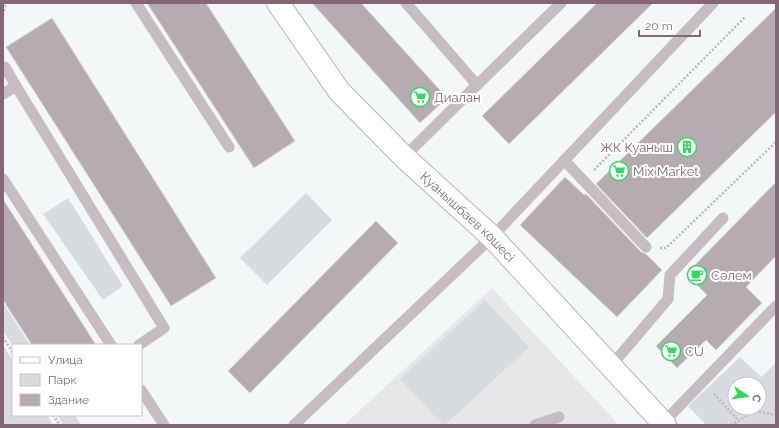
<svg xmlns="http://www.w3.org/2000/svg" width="779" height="428" font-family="Raleway,sans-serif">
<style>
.built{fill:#e7e7e8}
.green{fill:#d8dbe0;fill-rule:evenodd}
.building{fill:#b7abb2;stroke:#d6d8d8}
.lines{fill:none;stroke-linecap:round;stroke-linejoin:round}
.secondary-casing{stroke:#bcb2b7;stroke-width:24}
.path{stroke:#bdb8bb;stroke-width:2.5;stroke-dasharray:2 2;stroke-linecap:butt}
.lane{stroke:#c5bdc2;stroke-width:11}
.secondary{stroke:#fff;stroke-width:22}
.labels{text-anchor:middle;stroke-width:4;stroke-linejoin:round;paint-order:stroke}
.poi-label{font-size:13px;fill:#836776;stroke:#fff;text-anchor:start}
.street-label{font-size:13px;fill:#836776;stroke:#fff}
</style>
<rect width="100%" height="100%" fill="#f4f7f7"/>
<polygon class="built" points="492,288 619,425 344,425"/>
<g class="green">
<polygon points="306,193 332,220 267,285 240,258"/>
<polygon points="68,198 123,286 103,300 43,214"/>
<polygon points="485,300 529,347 445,425 443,425 400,379"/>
<polygon points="3,303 30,345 13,345 13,346 3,331"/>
<polygon points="3,345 13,361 13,415 47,415 53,425 3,425"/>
<path d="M740 357 761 377 776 363V425H706L688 406ZM735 384H759V408H735Z"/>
<polygon points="57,415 75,415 81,425 63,425"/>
</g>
<g class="building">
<polygon points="147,3 206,3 295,141 254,168"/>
<polygon points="312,3 361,3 447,98 420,123"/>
<polygon points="597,3 653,3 509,144 482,116"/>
<polygon points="776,8 776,112 647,238 596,184"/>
<polygon points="52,18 216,278 171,306 6,47"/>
<polygon points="565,177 584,195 586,194 641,252 646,254 662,270 617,317 520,225"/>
<polygon points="776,182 776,256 746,287 762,303 716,350 706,340 677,368 656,346 707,295 686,274"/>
<polygon points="3,199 96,345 32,345 3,300"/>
<polygon points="376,221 398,243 250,393 228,371"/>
</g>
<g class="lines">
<defs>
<g id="secondary">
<path id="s1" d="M278 3 339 91 404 157 492 237 665 425"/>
</g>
</defs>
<use href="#secondary" class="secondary-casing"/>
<g class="path">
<polyline points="3,15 6,3"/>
<polyline points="594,170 745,17"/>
<polyline points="660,248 666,248 776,142"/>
<polyline points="3,337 13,353"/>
<polyline points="714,394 738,420"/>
<polyline points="53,415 60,425"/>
<polyline points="731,425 755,411 776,415"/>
</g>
<g class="lane">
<polyline points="136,3 229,147"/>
<polyline points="477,85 561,3"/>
<polyline points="16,86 164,328 139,345"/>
<polyline points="3,94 16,86 5,67"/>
<polyline points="404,157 477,85 406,3"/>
<polyline points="564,160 646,247"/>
<polyline points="3,179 111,345"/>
<polyline points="611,366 668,299 670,275 723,218"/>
<polyline points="141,390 164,425"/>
<polyline points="663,423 776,306"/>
<polyline points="294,425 492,237 713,3"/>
<polyline points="535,425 559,417"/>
</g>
<use href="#secondary" class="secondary"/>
</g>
<defs>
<symbol id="supermarket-ring" viewBox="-11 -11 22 22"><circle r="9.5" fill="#fff" stroke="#32d95f" stroke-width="1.5"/><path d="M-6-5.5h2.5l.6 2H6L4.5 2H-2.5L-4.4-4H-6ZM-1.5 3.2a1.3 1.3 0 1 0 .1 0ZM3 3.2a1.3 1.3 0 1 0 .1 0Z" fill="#32d95f"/></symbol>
<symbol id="building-ring" viewBox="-11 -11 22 22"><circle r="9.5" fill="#fff" stroke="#32d95f" stroke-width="1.5"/><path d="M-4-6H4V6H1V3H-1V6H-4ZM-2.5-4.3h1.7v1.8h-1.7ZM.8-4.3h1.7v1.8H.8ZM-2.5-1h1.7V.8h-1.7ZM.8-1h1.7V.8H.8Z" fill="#32d95f"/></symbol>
<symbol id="cafe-ring" viewBox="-11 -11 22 22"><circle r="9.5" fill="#fff" stroke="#32d95f" stroke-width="1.5"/><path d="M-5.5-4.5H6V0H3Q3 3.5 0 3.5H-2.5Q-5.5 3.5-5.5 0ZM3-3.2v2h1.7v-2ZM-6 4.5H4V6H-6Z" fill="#32d95f"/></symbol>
</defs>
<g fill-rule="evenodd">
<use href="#supermarket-ring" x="409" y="86" width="22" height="22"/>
<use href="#building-ring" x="676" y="136" width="22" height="22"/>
<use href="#supermarket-ring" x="608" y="160" width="22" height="22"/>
<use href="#cafe-ring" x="686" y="264" width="22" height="22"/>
<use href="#supermarket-ring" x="660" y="340" width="22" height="22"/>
</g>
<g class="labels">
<g class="poi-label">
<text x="434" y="102">Диалан</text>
<text x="673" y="152" text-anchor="end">ЖК Куаныш</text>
<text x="633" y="176">Mix Market</text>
<text x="711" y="280">Cәлем</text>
<text x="685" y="356">CU</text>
</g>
<g class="street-label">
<text dy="5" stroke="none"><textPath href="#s1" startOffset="287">Қуанышбаев көшесі</textPath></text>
</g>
</g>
<rect width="779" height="428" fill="none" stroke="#836776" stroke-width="8"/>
<rect x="12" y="344" width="130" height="72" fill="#ffffff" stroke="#cdc2c8"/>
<rect x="20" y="357" width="20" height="6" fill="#ffffff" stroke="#cdc2c8"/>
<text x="48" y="364" font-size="12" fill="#836776">Улица</text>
<rect x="20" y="374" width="20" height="12" fill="#d8dbe0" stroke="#cdc2c8"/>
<text x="48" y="384" font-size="12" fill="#836776">Парк</text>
<rect x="20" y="394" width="20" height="12" fill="#b7abb2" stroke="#cdc2c8"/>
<text x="48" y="404" font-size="12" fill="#836776">Здание</text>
<g transform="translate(747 396) rotate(103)"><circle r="19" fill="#ffffff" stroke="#cdc2c8"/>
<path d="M0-3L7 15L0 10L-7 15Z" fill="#32d95f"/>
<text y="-6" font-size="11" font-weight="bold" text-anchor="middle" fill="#836776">С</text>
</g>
<path d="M639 30v6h61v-6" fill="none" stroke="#836776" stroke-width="2"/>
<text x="645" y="30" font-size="12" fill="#836776" stroke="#ffffff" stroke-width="3" paint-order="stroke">20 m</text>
</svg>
